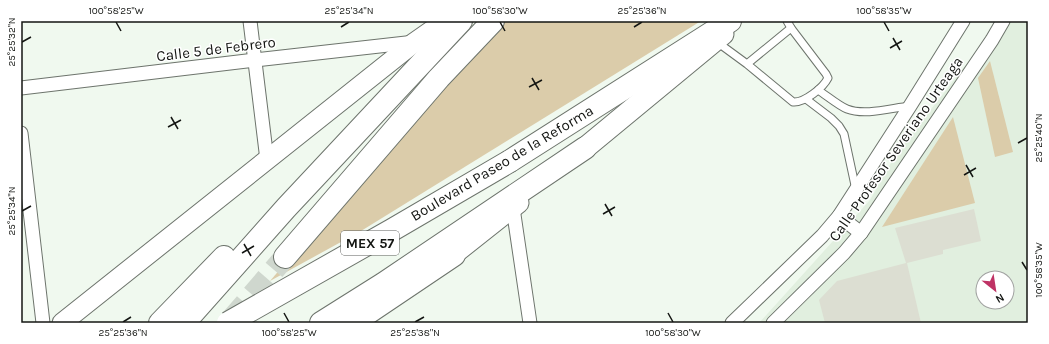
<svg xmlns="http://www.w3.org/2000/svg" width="1049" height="344" font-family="Karla,sans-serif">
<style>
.built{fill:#e1efdf;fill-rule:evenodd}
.green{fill:#dbccaa}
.building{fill:#dcded2}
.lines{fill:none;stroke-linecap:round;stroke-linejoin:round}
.highway-tunnel{stroke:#cfd7ce;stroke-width:22;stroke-dasharray:22 11;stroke-linecap:butt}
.lane-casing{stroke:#6d746c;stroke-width:9}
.street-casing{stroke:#6d746c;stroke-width:15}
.secondary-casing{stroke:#6d746c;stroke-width:21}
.primary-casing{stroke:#6d746c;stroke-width:23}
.highway-casing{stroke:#6d746c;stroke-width:24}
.lane{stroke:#fff;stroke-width:7}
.street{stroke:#fff;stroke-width:13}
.secondary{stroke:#fff;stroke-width:19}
.primary{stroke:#fff;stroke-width:21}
.highway{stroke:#fff;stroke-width:22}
.highway-bridge-casing{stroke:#6d746c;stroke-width:24;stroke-linecap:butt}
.highway-bridge{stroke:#fff;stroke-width:22}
.ticks{fill:none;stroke:#141613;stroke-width:1.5}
.labels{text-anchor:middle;stroke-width:3;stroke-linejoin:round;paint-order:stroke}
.shield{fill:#fff;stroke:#5a5c5a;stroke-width:1}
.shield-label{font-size:14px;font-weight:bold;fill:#141613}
.street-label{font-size:15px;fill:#141613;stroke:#fff}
.neatline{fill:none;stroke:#141613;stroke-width:1.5}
.ticks-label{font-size:10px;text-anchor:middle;fill:#141613}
</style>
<rect width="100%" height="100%" fill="#f0f9ef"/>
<path class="built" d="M1000 21H1028V323H759L870 200 896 154ZM983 278H1007V302H983Z"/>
<g class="green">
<polygon points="501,21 701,21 361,231 270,281 440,82"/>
<polygon points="990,61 1013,152 995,157 978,78"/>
<polygon points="953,117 975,203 882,227"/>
</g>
<polygon class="building" points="974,209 981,241 943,250 943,254 907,263 921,323 825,323 819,300 837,281 906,263 895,228"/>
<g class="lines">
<polyline class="highway-tunnel" points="231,320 285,257"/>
<defs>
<g id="lane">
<polyline points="787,21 791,28"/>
<path d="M717 42 747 64 793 102C804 103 823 88 828 78L826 74 791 28 747 64"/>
<path d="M818 90C826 95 839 106 847 109 865 116 891 108 910 106"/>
<polyline points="806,99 831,118 839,126 844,134 856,190"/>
</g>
<g id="street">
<polyline points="250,21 267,160"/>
<polyline points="21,88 255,60 415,42"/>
<polyline points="21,133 43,323"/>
<polyline points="513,208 530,323"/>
<polyline points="839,216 861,233"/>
<polyline points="732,323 822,236 839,216 910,106 963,21"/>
<polyline points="773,323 844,253 861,233 992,40 1003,21"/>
</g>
<g id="secondary">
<polyline points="442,264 519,203"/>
<polyline points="62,323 415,42 445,21"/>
</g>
<polyline id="primary" points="585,148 723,34"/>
<g id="highway">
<polyline points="510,161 730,21"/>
<polyline points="285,257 439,78 493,21"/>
<polyline points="160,323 224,257"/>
<polyline points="184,323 286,208 461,21"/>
<polyline points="321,323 383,284 585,148"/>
<polyline points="353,323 454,255"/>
</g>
</defs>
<use href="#lane" class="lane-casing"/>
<use href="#street" class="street-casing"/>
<use href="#secondary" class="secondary-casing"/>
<use href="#primary" class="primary-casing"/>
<use href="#highway" class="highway-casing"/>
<use href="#lane" class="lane"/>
<use href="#street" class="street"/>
<use href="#secondary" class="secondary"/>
<use href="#primary" class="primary"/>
<use href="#highway" class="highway"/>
<defs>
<polyline id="highway-bridge" points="228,323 392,230 510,161"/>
</defs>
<use href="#highway-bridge" class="highway-bridge-casing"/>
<use href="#highway-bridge" class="highway-bridge"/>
</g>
<path class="ticks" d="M116 22 121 31M500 22 505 31M884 22 889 31M341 27 349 22M634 27 642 22M893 38 900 50M22 42 31 37M890 48 902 41M532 78 539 90M529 87 542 80M171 117 178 129M168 127 181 120M1018 143 1027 138M966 165 973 177M964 175 976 168M605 204 612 216M22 211 31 206M603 214 615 207M244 244 251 256M242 253 254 246M1022 262 1027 270M284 313 289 322M668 313 673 322M123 322 131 317M415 322 424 317"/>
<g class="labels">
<rect class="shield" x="341" y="231" width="58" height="24" rx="3"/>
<g class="shield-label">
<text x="370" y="248">MEX 57</text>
</g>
<g class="street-label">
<text transform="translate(216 49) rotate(-7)" y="5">Calle 5 de Febrero</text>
<text transform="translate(896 149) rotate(-55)" y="5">Calle Profesor Severiano Urteaga</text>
<text transform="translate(502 163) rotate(-31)" y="5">Boulevard Paseo de la Reforma</text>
</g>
</g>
<rect width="1049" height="344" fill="none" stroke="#ffffff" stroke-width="44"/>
<g transform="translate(995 290) rotate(150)"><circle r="19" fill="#ffffff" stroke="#a1a2a1"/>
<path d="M0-3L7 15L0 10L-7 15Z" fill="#bf3365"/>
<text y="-6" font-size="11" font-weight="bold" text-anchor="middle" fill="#141613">N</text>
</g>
<rect x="22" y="22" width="1005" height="300" class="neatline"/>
<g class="ticks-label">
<text x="116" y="14">100°58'25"W</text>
<text x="349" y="14">25°25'34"N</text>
<text x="500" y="14">100°58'30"W</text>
<text x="642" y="14">25°25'36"N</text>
<text x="884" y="14">100°58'35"W</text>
<text transform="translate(11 42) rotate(-90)" y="4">25°25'32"N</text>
<text transform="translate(1038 138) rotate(-90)" y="4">25°25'40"N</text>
<text transform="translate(11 211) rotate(-90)" y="4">25°25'34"N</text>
<text transform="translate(1038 270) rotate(-90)" y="4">100°58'35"W</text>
<text x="123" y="336">25°25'36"N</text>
<text x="289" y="336">100°58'25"W</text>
<text x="415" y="336">25°25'38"N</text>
<text x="673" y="336">100°58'30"W</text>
</g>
</svg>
